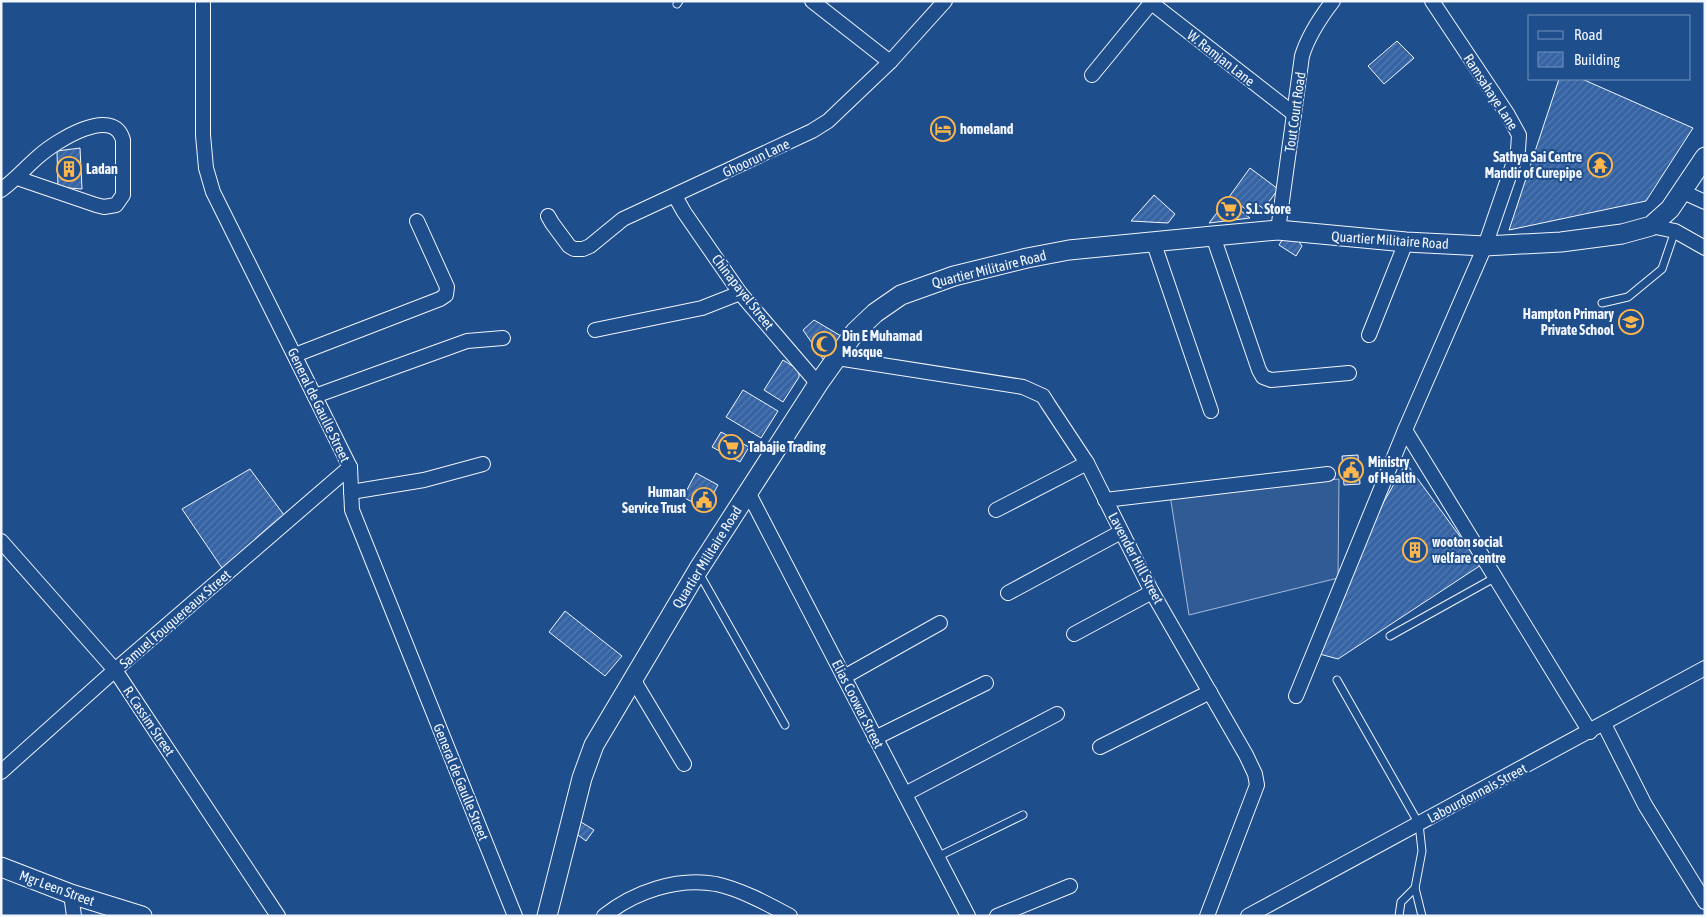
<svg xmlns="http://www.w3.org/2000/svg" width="1706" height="917" font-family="'Asap Condensed',sans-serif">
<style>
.built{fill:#305b95;stroke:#a8bbd7}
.building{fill:url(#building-hatch);stroke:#f2f6ff}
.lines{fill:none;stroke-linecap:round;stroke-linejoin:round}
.lane-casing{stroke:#f2f6ff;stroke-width:9}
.street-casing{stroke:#f2f6ff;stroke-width:16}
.secondary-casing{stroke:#f2f6ff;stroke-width:21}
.lane{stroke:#1f4e8c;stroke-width:7}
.street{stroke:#1f4e8c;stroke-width:14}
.secondary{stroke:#1f4e8c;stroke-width:19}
.labels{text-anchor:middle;stroke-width:4;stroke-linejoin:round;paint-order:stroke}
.street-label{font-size:14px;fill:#f2f6ff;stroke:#1f4e8c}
.poi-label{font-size:14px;font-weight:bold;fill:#f2f6ff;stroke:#1f4e8c;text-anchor:start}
</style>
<defs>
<pattern id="building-hatch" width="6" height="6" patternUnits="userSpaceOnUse" patternTransform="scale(1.25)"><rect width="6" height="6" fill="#3563a3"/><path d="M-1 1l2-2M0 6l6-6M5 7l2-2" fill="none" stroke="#537ab1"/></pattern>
</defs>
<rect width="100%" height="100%" fill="#1f4e8c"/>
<polygon class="built" points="1339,479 1338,578 1189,615 1170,495"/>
<g class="building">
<polygon points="1397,41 1414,58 1384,84 1368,66"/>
<polygon points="1559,79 1582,79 1693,128 1646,201 1509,230"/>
<polygon points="80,148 82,189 58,187 57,151"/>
<polygon points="1250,168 1278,189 1264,209 1257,204 1251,213 1229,197"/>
<polygon points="1154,195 1175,214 1168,223 1131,221"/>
<polygon points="1227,200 1250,218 1209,223"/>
<polygon points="1295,236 1302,246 1296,256 1279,245 1284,237"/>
<polygon points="814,320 841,336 825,362 803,330"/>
<polygon points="783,360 799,370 799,377 783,402 764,390"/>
<polygon points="743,390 778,411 761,438 726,417"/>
<polygon points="721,432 749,447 740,462 712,447"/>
<polygon points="1358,455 1360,484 1344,485 1342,456"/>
<polygon points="1406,463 1481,565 1338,659 1316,653 1365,535"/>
<polygon points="250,469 284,515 222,568 182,509"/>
<polygon points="696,473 718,485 705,509 683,497"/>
<polygon points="565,611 622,656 605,676 549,632"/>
<polygon points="581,822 594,830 586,841 574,832"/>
</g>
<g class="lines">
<defs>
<g id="lane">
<polyline points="677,4 679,1"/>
<polyline points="1602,303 1628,297 1662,269 1675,231"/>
<polyline points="699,573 785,725"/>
<polyline points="1390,636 1496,577"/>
<polyline points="1337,680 1419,824 1422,851 1415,888 1422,916"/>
<polyline points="937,857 1023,815"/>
<polyline points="1399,916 1401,902 1415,888"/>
</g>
<g id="street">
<polyline points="203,1 203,135 206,168 213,192 350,467 352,510 515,916"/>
<polyline points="812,1 890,62"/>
<polyline points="1149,1 1294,114"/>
<polyline points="1092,75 1151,3"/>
<path d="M1 190C16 179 25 168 39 156 55 142 113 104 123 140V195L116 205 104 207 96 205 17 178"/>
<polyline points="1683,192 1705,202"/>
<polyline points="675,196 684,212 740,293 818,384"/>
<polyline points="548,216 552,223 569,246 574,249 583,249 590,246 623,219 812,131 828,121 890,62 945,1"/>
<polyline points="1651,226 1675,231 1705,248"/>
<path d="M1278 230 1302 56C1308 36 1320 18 1333 1"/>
<polyline points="1213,236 1259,370 1263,377 1271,380 1349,373"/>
<polyline points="1153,241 1211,411"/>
<polyline points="595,330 702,308 740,293"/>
<polyline points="1369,335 1406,242"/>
<polyline points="295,355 440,299 446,295 447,287 417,221"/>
<polyline points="837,358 1023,387 1043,396 1048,404 1087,463 1152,592 1246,755 1255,774 1257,785 1207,916"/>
<polyline points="315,396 467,341 503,338"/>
<polyline points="1405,430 1590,732"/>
<polyline points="351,492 424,480 483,464"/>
<polyline points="748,492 968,916"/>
<polyline points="1105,500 1328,474"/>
<polyline points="996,510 1087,463"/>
<polyline points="1,541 115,670 278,916"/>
<polyline points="1008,593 1121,532"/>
<polyline points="1074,634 1152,592"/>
<polyline points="844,677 940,623"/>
<polyline points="633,679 684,764"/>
<polyline points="1296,696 1405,430 1485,246 1518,150 1519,135 1508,115 1432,1"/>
<polyline points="1604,724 1645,805 1705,902"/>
<polyline points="875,738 986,683"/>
<polyline points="1100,747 1210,692"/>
<polyline points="1,772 115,670 350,467"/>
<polyline points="905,794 1057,714"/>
<polyline points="71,894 74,916"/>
<path d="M604 916C634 892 677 877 716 884 740 889 768 904 790 916"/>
<polyline points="997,916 1070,886"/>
<polyline points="1248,916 1705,668"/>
</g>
<g id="secondary">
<polyline points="1,867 71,894 142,916"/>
<polyline points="547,916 582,778 594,745 698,570 818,384 855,332 875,313 901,295 954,276 1027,258 1069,250 1213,236 1278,230 1406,242 1485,246 1561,242 1622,234 1651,226 1670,209 1705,157"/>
</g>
</defs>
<use href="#lane" class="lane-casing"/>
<use href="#street" class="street-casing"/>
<use href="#secondary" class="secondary-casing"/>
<use href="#lane" class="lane"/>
<use href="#street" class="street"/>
<use href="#secondary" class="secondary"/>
</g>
<defs>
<symbol id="hotel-ring" viewBox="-11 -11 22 22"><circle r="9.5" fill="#1f4e8c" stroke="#ffb74d" stroke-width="1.5"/><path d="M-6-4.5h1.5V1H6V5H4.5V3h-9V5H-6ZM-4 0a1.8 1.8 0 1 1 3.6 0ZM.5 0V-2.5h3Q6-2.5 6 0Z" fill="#ffb74d"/></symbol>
<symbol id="temple-ring" viewBox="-11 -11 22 22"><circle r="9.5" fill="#1f4e8c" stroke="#ffb74d" stroke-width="1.5"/><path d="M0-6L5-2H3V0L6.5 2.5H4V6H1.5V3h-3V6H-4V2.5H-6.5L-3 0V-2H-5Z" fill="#ffb74d"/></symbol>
<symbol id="building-ring" viewBox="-11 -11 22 22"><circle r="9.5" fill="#1f4e8c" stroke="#ffb74d" stroke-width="1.5"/><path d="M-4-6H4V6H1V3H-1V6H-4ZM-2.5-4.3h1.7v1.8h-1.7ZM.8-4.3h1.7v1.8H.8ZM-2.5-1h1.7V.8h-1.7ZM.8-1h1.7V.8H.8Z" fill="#ffb74d"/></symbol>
<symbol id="supermarket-ring" viewBox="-11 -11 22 22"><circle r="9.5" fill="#1f4e8c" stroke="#ffb74d" stroke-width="1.5"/><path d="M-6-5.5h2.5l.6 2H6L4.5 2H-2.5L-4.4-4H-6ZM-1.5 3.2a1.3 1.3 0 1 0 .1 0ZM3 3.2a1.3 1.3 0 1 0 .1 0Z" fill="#ffb74d"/></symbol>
<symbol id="school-ring" viewBox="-11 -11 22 22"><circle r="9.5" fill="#1f4e8c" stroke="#ffb74d" stroke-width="1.5"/><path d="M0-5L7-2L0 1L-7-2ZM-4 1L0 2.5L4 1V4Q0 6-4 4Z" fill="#ffb74d"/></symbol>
<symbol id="mosque-ring" viewBox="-11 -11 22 22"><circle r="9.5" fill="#1f4e8c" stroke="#ffb74d" stroke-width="1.5"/><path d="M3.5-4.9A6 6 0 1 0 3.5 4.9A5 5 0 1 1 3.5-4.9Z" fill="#ffb74d"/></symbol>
<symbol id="civic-ring" viewBox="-11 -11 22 22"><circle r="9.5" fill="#1f4e8c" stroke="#ffb74d" stroke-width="1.5"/><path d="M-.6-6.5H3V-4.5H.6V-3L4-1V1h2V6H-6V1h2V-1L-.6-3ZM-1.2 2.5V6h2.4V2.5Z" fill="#ffb74d"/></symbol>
</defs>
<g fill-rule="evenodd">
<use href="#hotel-ring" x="929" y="115" width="28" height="28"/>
<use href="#temple-ring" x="1586" y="151" width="28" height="28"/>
<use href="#building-ring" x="55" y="155" width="28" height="28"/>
<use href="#supermarket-ring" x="1215" y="195" width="28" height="28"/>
<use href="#school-ring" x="1617" y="308" width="28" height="28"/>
<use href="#mosque-ring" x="810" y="330" width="28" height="28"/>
<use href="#supermarket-ring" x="717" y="433" width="28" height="28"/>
<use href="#civic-ring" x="1337" y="456" width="28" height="28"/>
<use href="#civic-ring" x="690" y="486" width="28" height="28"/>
<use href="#building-ring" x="1401" y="536" width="28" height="28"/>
</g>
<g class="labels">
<g class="street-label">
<text transform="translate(1221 58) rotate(38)" y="5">W. Ramjan Lane</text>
<text transform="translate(1491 92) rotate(57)" y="5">Ramsahaye Lane</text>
<text transform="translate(1295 112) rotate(-82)" y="5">Tout Court Road</text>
<text transform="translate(756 158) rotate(-25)" y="5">Ghoorun Lane</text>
<text transform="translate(1390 240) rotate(4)" y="5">Quartier Militaire Road</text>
<text transform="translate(989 269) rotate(-14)" y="5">Quartier Militaire Road</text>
<text transform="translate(743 292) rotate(52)" y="5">Chinapayel Street</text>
<text transform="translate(319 405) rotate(64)" y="5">General de Gaulle Street</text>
<text transform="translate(707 557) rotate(-58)" y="5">Quartier Militaire Road</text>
<text transform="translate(1136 558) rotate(62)" y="5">Lavender Hill Street</text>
<text transform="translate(175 619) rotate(-41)" y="5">Samuel Fouquereaux Street</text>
<text transform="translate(858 704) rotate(63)" y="5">Elias Coowar Street</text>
<text transform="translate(149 721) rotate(56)" y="5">R. Cassim Street</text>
<text transform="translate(461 782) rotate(68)" y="5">General de Gaulle Street</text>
<text transform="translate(1477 793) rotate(-28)" y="5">Labourdonnais Street</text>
<text transform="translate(57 888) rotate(20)" y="5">Mgr Leen Street</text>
</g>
<g class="poi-label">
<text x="960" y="134">homeland</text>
<text x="1582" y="162" text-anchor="end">Sathya Sai Centre<tspan x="1582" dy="16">Mandir of Curepipe</tspan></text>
<text x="86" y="174">Ladan</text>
<text x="1246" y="214">S.L. Store</text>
<text x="1614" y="319" text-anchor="end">Hampton Primary<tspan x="1614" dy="16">Private School</tspan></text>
<text x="842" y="341">Din E Muhamad<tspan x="842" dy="16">Mosque</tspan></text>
<text x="748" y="452">Tabajie Trading</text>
<text x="1368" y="467">Ministry<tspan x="1368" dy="16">of Health</tspan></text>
<text x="686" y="497" text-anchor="end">Human<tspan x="686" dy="16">Service Trust</tspan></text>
<text x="1432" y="547">wooton social<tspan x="1432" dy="16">welfare centre</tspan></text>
</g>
</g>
<rect width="1706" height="917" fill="none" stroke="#f2f6ff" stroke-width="5"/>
<rect x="1528" y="15" width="162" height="65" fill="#1f4e8c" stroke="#7391ba"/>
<rect x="1538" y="31" width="25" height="8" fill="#1f4e8c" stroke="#7391ba"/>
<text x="1574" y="40" font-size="15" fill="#f2f6ff">Road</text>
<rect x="1538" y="52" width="25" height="15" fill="url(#building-hatch)" stroke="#7391ba"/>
<text x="1574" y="65" font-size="15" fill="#f2f6ff">Building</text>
</svg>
